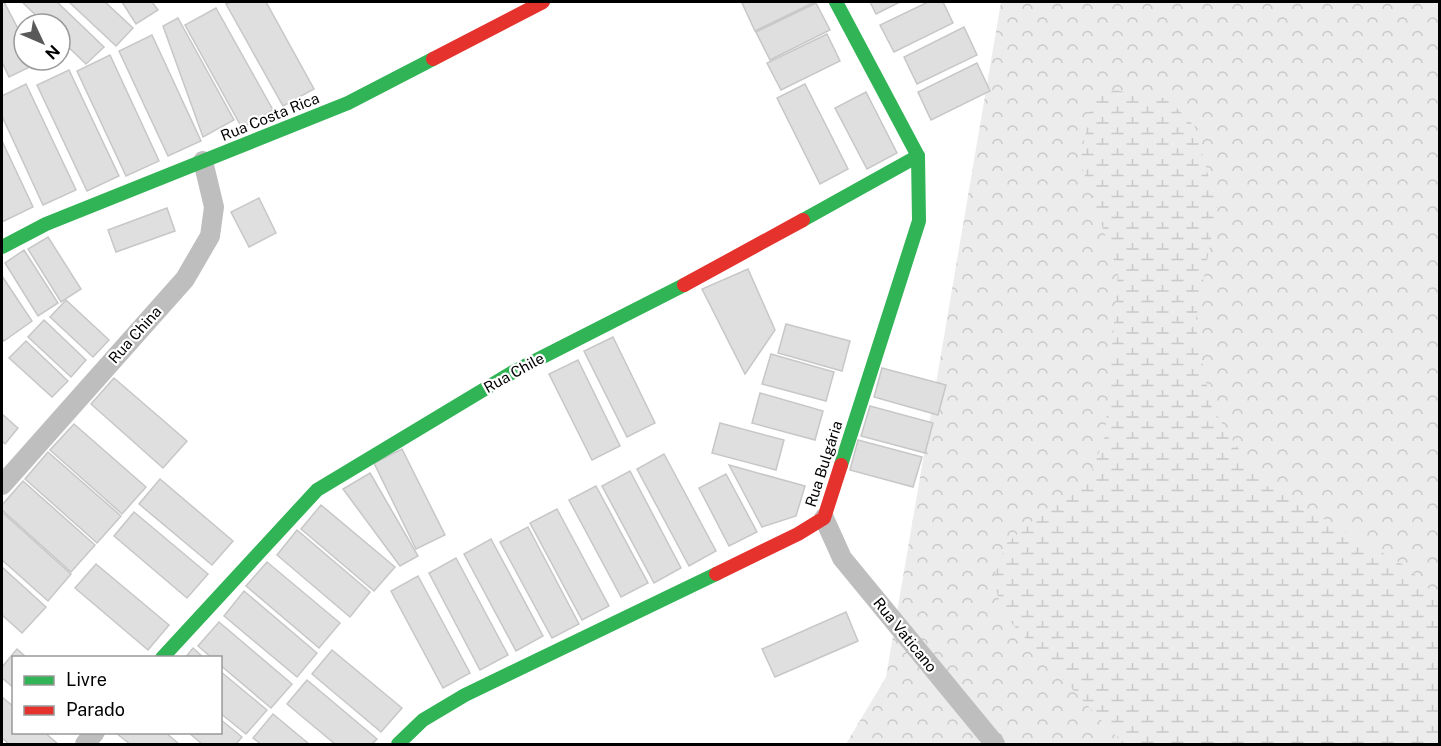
<svg xmlns="http://www.w3.org/2000/svg" width="1441" height="746" font-family="'Public Sans',sans-serif">
<style>
.forest{fill:url(#forest-crowns)}
.wetland{fill:url(#wetland-marsh)}
.building{fill:#dfdfdf;stroke:#c7c7c7;stroke-width:1.5}
.lines{fill:none;stroke-linecap:round;stroke-linejoin:round}
.street{stroke:#bebebe;stroke-width:20}
.fast{stroke:#30b455;stroke-width:14}
.jam{stroke:#e5322d;stroke-width:14}
.labels{text-anchor:middle;stroke-width:4.5;stroke-linejoin:round;paint-order:stroke}
.street-label{font-size:15px;fill:#000;stroke:#fff}
</style>
<defs>
<pattern id="forest-crowns" width="20" height="18" patternUnits="userSpaceOnUse" patternTransform="scale(1.5)"><rect width="20" height="18" fill="#ececec"/><path d="M2 6a3 3 0 1 1 6 0M12 15a3 3 0 1 1 6 0" fill="none" stroke="#c9c9c9"/></pattern>
<pattern id="wetland-marsh" width="20" height="14" patternUnits="userSpaceOnUse" patternTransform="scale(1.5)"><rect width="20" height="14" fill="#ececec"/><path d="M1 5h8M5 5V1M11 12h8M15 12V8" fill="none" stroke="#c9c9c9"/></pattern>
</defs>
<rect width="100%" height="100%" fill="#fff"/>
<polygon class="forest" points="1001,2 1439,2 1439,744 846,744 886,677"/>
<polygon class="wetland" points="1095,87 1168,99 1195,127 1217,208 1195,324 1211,406 1260,482 1407,567 1439,599 1439,744 1123,744 1003,614 993,578 1007,543 1092,470 1105,436 1118,273 1080,161"/>
<g class="building">
<polygon points="2,2 4,2 24,40 24,60 34,60 36,64 9,77 2,62"/>
<polygon points="22,2 57,2 104,47 86,64 60,39 60,24 45,24"/>
<polygon points="69,2 105,2 133,28 116,46"/>
<polygon points="122,2 152,2 158,10 136,24"/>
<polygon points="231,2 266,2 314,89 283,106 226,4"/>
<polygon points="746,2 815,2 755,31 742,3"/>
<polygon points="870,2 900,2 876,14"/>
<polygon points="928,2 943,2 953,23 894,52 880,25"/>
<polygon points="816,3 830,30 770,60 756,32"/>
<polygon points="216,8 273,110 242,128 185,25"/>
<polygon points="178,18 234,120 203,137 163,26"/>
<polygon points="964,27 977,55 917,84 904,57"/>
<polygon points="827,34 840,61 781,90 767,63"/>
<polygon points="152,35 201,141 168,156 119,51"/>
<polygon points="110,55 159,161 126,176 77,71"/>
<polygon points="977,63 990,91 931,120 918,92"/>
<polygon points="69,70 119,176 87,191 37,85"/>
<polygon points="26,84 76,190 43,205 2,116 2,96"/>
<polygon points="805,84 848,169 820,184 777,98"/>
<polygon points="866,92 897,153 867,169 835,108"/>
<polygon points="2,141 33,207 2,222"/>
<polygon points="259,198 276,233 249,247 231,212"/>
<polygon points="167,208 175,231 116,252 108,230"/>
<polygon points="48,237 81,289 61,302 28,249"/>
<polygon points="24,250 58,303 38,316 5,263"/>
<polygon points="748,269 775,330 745,374 702,289"/>
<polygon points="2,276 32,321 4,341 2,338"/>
<polygon points="66,300 109,340 93,357 50,317"/>
<polygon points="44,320 86,360 71,377 28,337"/>
<polygon points="786,324 850,341 842,371 778,353"/>
<polygon points="613,337 655,423 627,437 584,351"/>
<polygon points="26,341 68,381 52,397 9,358"/>
<polygon points="771,354 834,372 826,401 762,384"/>
<polygon points="578,360 620,446 592,460 549,374"/>
<polygon points="882,368 946,385 938,415 874,397"/>
<polygon points="114,378 187,441 163,468 91,404"/>
<polygon points="760,393 823,411 815,440 752,423"/>
<polygon points="870,406 933,423 925,453 861,436"/>
<polygon points="2,414 18,428 5,444 2,441"/>
<polygon points="720,423 784,440 776,470 712,453"/>
<polygon points="74,424 146,487 122,514 50,450"/>
<polygon points="858,440 922,457 913,487 850,470"/>
<polygon points="402,449 445,535 416,549 374,463"/>
<polygon points="48,452 121,516 97,543 25,479"/>
<polygon points="664,454 716,551 689,566 637,469"/>
<polygon points="729,465 805,486 796,516 762,527"/>
<polygon points="630,471 681,568 654,583 602,486"/>
<polygon points="370,473 418,556 400,566 343,489"/>
<polygon points="726,474 757,532 729,546 699,488"/>
<polygon points="160,479 233,541 212,565 139,504"/>
<polygon points="23,481 95,545 71,572 2,510 2,505"/>
<polygon points="596,486 648,583 621,597 569,500"/>
<polygon points="321,505 395,567 374,591 301,529"/>
<polygon points="557,509 609,606 582,620 530,523"/>
<polygon points="2,512 71,574 48,601 2,560"/>
<polygon points="134,512 208,574 187,598 114,536"/>
<polygon points="528,527 579,624 552,638 500,542"/>
<polygon points="297,530 370,592 350,617 277,555"/>
<polygon points="491,539 543,636 516,651 464,554"/>
<polygon points="456,558 508,655 480,670 429,573"/>
<polygon points="267,562 340,623 319,648 246,586"/>
<polygon points="96,564 169,625 148,650 75,588"/>
<polygon points="2,567 46,607 22,633 2,615"/>
<polygon points="418,576 470,673 443,688 391,591"/>
<polygon points="244,591 317,653 297,677 224,616"/>
<polygon points="846,612 858,641 775,677 762,649"/>
<polygon points="219,622 292,684 271,708 220,665 220,658 212,658 198,646"/>
<polygon points="193,648 204,658 185,658"/>
<polygon points="17,649 27,658 14,658 14,688 2,678 2,667"/>
<polygon points="332,650 402,708 381,732 312,674"/>
<polygon points="220,671 267,710 246,734 220,713"/>
<polygon points="307,680 377,739 372,744 335,744 287,704"/>
<polygon points="2,697 14,707 14,732 44,732 58,744 9,744 2,738"/>
<polygon points="273,714 309,744 261,744 253,738"/>
<polygon points="220,719 242,737 236,744 202,744 188,732 220,732"/>
<polygon points="165,732 179,744 130,744 116,733"/>
</g>
<g class="lines">
<g class="street">
<polyline points="2,485 185,279 210,236 214,207 203,161"/>
<polyline points="824,518 842,558 995,744"/>
<polyline points="85,744 95,732"/>
</g>
<g class="fast">
<polyline points="836,2 918,156 919,221 841,465"/>
<polyline points="803,220 918,156"/>
<polyline points="2,247 46,224 348,103 433,59"/>
<polyline points="162,658 317,490 513,372 684,285"/>
<polyline points="398,744 423,720 465,695 716,574"/>
</g>
<g class="jam">
<polyline points="433,59 543,2"/>
<polyline points="684,285 803,220"/>
<polyline points="716,574 798,534 824,518 841,465"/>
</g>
</g>
<g class="labels">
<g class="street-label">
<text transform="translate(270 117) rotate(-22)" y="5">Rua Costa Rica</text>
<text transform="translate(135 335) rotate(-48)" y="5">Rua China</text>
<text transform="translate(514 373) rotate(-29)" y="5">Rua Chile</text>
<text transform="translate(824 464) rotate(-72)" y="5">Rua Bulgária</text>
<text transform="translate(905 635) rotate(51)" y="5">Rua Vaticano</text>
</g>
</g>
<rect width="1441" height="746" fill="none" stroke="#000000" stroke-width="6"/>
<rect x="12" y="656" width="210" height="78" fill="#ffffff" stroke="#999999" stroke-width="1.5"/>
<rect x="24" y="676" width="30" height="9" fill="#30b455" stroke="#999999" stroke-width="1.5"/>
<text x="66" y="686" font-size="18" fill="#000000">Livre</text>
<rect x="24" y="706" width="30" height="9" fill="#e5322d" stroke="#999999" stroke-width="1.5"/>
<text x="66" y="716" font-size="18" fill="#000000">Parado</text>
<g transform="translate(42 42) rotate(134)"><circle r="28" fill="#ffffff" stroke="#999999" stroke-width="1.5"/>
<path d="M0-4.5L10 22L0 15L-10 22Z" fill="#595959"/>
<text y="-9" font-size="16" font-weight="bold" text-anchor="middle" fill="#000000">N</text>
</g>
</svg>
